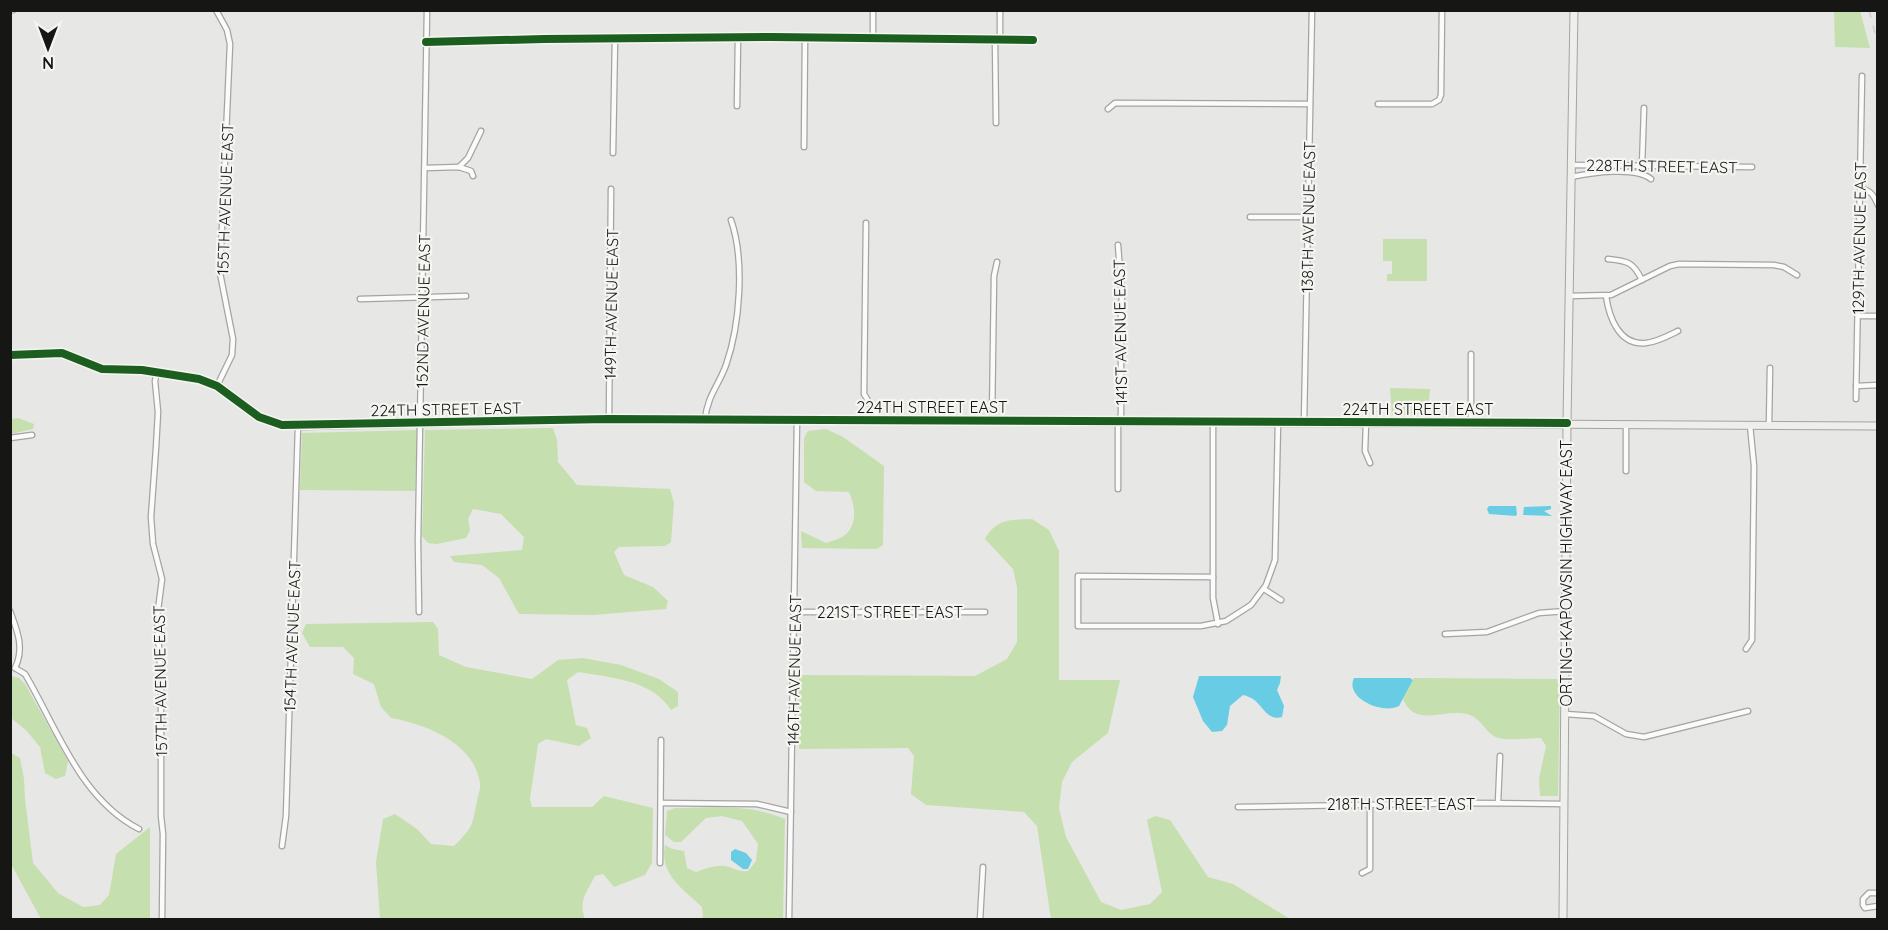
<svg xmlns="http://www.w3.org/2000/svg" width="1888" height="930" font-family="Quicksand,sans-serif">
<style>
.green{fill:#c6dfae}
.water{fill:#68cde4}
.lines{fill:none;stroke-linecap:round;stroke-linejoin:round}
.street-casing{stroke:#a4a4a3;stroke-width:7}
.secondary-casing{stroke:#a4a4a3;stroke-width:9}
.street{stroke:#fbfbfb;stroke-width:4.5}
.secondary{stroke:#eeefeb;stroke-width:7}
.rail{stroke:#cececc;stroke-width:1.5;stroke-dasharray:8 8;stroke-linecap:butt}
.cycleway-casing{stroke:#f5f5f2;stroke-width:11}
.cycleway{stroke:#1b5e20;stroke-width:8}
.labels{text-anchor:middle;stroke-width:4.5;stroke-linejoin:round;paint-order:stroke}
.street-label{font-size:16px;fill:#161615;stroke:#f5f5f2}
</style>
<rect width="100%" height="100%" fill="#e7e7e5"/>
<g class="green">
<polygon points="1834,11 1860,11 1870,48 1835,47"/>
<polygon points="1383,239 1427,239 1427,281 1387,281 1387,274 1392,274 1392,261 1383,261"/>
<polygon points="1390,388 1430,389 1428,414 1392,415"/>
<polygon points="18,418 34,424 33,429 11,434 11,419"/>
<polygon points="553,428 557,440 558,462 577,485 670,489 674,503 671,542 665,546 619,547 614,552 624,575 653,587 668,601 666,609 593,615 519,614 499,578 482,565 454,562 450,556 522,550 524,537 501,514 473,509 468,519 470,530 466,538 437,544 428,543 422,536 425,430"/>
<path d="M826 429 843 437 884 466 883 545 877 549 802 548 801 531 826 543C831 541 840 539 845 535 858 524 855 505 849 492L816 491 804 482V438L808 431Z"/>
<polygon points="417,430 415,491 300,490 302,433"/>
<path d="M1032 519 1049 530 1059 551V680H1120L1108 733 1072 762 1062 782 1059 808 1066 837 1101 902 1121 910 1150 904 1162 892 1147 820 1155 816 1170 820 1208 877 1233 884 1290 919H1051L1037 826 1024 812 926 805 911 794 914 756 908 748 799 749V675L975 676 1007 659 1017 642V587L1013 569 985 539C997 518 1011 520 1032 519Z"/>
<path d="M433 622 438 629 439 655 466 667 532 679 558 660 583 658 621 665 659 679 678 692V706L671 710C651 679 611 678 578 672L567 680 576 725 587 728 591 738 579 746 546 739 538 744 530 799 532 807H592L604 796 653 808 652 863 645 875 614 887 603 874 595 876C587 892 578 901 585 919H380L376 862 383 819 395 814 417 829 431 844 454 846C473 827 472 827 477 801 478 796 481 788 480 783 474 743 426 724 391 718L381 707 374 684 353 674 354 658 343 647H310L302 633 306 624Z"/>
<polygon points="11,676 19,678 25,684 68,761 65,776 56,779 45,773 40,747 26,730 11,718"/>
<path d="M1414 678 1560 679 1558 796H1540L1539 779 1546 746 1541 738C1529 738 1503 742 1494 736 1484 730 1481 719 1470 715 1446 707 1415 729 1403 699Z"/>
<polygon points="11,753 20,758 24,779 25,799 33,863 58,893 83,907 100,905 109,895 116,854 150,827 150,919 41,919 11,864"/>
<path d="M675 808C714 808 748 803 785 819L783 919H701L703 917 702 907C683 889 659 874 665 845L672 849 684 851 687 868 696 872C705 869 715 865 725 866 735 868 737 872 748 871L756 861 758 844 742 821 722 816 706 818 681 842H674L665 835 667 811Z"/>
</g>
<g class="water">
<polygon points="1489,506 1516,506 1517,514 1516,516 1489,514 1487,509"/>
<polygon points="1551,506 1551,509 1544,511 1552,516 1523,515 1524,507"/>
<path d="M1199 676H1281L1280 683 1277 690 1284 706 1282 717C1267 721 1263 706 1253 699 1250 697 1247 696 1243 695L1230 706 1227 725 1222 731 1212 732 1203 721 1193 697Z"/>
<path d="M1354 678H1410L1413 680 1399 706C1383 715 1344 698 1354 678Z"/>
<polygon points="735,849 746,853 752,860 748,869 743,869 731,860 731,852"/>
</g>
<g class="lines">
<defs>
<g id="street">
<polyline points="216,10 227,30 230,44 220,273 233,339 232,355 217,386"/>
<polyline points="1000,10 1000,39"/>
<polyline points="10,11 13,10"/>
<polyline points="873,38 873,10"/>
<polyline points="995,39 996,123"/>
<polyline points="426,42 544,39 772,37 1033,40"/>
<polyline points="1378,104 1432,104 1439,100 1441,95 1442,10"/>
<polyline points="737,106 738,38"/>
<polyline points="1108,109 1115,103 1310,104"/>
<polyline points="804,147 805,38"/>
<polyline points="613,153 615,38"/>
<polyline points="1571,165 1752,167"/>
<polyline points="1642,166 1644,108"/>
<polyline points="459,167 468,158 481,131"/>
<polyline points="425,168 459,167 471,171 473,176"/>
<path d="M1571 177C1591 173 1635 166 1651 179"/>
<path d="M1861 189C1871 190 1874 196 1878 205"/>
<polyline points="1250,217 1308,217"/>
<polyline points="866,223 864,394 880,420"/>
<path d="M1608 259C1628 261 1633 262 1642 280"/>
<polyline points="1569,296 1611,295 1670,266 1679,264 1774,265 1784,267 1797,275"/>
<path d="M1606 296C1609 317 1619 346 1646 343 1657 342 1668 336 1678 331"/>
<polyline points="360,299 466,296"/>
<polyline points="1858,316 1878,316"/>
<polyline points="10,355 62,353 102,369 142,370 199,379 217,386 264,420 282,425 298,426 286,816 282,846"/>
<polyline points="157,372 155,381 158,412 156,448 151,517 153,544 162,579 157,618 161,680 161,816 163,834 162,920"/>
<polyline points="1856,386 1878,385"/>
<polyline points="1856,399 1862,76"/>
<polyline points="609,419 611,189"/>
<path d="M705 420C707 396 719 385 726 365 740 325 745 260 731 220"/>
<polyline points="992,421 994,276 997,262"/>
<polyline points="1213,422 1213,598 1218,624"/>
<polyline points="1304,423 1312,10"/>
<polyline points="1366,423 1365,451 1370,463"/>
<polyline points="1471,423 1471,354"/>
<polyline points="1769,425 1770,368"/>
<polyline points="10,438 32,435"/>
<polyline points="1626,471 1626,424"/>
<polyline points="1118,489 1118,422 1121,415 1121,309 1122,297 1118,245"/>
<polyline points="1213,577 1078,576 1078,626 1201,626 1226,621 1251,605 1266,585 1275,560 1278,423"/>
<polyline points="1264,589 1281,600"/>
<path d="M10 611C17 630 25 648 15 668"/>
<polyline points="419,612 418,542 427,10"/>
<polyline points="795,612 985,612"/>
<polyline points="1445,634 1487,632 1539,613 1566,611"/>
<polyline points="1746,649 1752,640 1754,466 1750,425"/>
<path d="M15 668 25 674C57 728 80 799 139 829"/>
<polyline points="1565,714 1594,716 1626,734 1644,737 1748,711"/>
<polyline points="661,803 757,804 791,812"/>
<polyline points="1498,803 1500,756"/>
<polyline points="1238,807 1474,803 1564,804"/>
<polyline points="660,863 661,740"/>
<polyline points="1362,873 1370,869 1370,805"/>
<polyline points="1878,893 1869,893 1863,899 1863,905 1865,908 1878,906"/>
<polyline points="789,920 797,420"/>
<polyline points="980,920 983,867"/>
</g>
<g id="secondary">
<polyline points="298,426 609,419 1878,426"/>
<polyline points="1563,920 1567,423 1574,10"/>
</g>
</defs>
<use href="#street" class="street-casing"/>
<use href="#secondary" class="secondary-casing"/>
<use href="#street" class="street"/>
<use href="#secondary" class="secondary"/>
<polyline class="rail" points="1869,10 1878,45"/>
<defs>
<g id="cycleway">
<polyline points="426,42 544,39 772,37 1033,40"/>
<polyline points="10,355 62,353 102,369 142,370 199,379 217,386 259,417 282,425 609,419 1567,423"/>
</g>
</defs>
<use href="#cycleway" class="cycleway-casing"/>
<use href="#cycleway" class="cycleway"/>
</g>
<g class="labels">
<g class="street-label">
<text transform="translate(1662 166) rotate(1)" y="6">228TH STREET EAST</text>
<text transform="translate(225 199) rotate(-88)" y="6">155TH AVENUE EAST</text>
<text transform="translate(1308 217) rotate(-89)" y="6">138TH AVENUE EAST</text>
<text transform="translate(1859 238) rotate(-89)" y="6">129TH AVENUE EAST</text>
<text transform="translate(611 304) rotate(-89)" y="6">149TH AVENUE EAST</text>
<text transform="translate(423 311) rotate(-89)" y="6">152ND AVENUE EAST</text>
<text transform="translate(1120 332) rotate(-91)" y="6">141ST AVENUE EAST</text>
<text x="932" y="413">224TH STREET EAST</text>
<text transform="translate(446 409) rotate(-1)" y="6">224TH STREET EAST</text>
<text x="1418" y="415">224TH STREET EAST</text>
<text transform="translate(1566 573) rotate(-90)" y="6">ORTING-KAPOWSIN HIGHWAY EAST</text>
<text x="890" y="618">221ST STREET EAST</text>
<text transform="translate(292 636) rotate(-88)" y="6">154TH AVENUE EAST</text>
<text transform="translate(794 670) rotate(-89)" y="6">146TH AVENUE EAST</text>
<text transform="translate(160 681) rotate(-91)" y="6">157TH AVENUE EAST</text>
<text x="1401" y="810">218TH STREET EAST</text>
</g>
</g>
<rect width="1888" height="930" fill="none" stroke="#161615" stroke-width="24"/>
<g transform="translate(48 48) rotate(180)" stroke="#f5f5f2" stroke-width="4.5" paint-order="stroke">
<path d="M0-4.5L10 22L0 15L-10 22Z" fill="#161615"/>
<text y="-9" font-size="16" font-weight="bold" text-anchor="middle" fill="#161615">N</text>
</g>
</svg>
